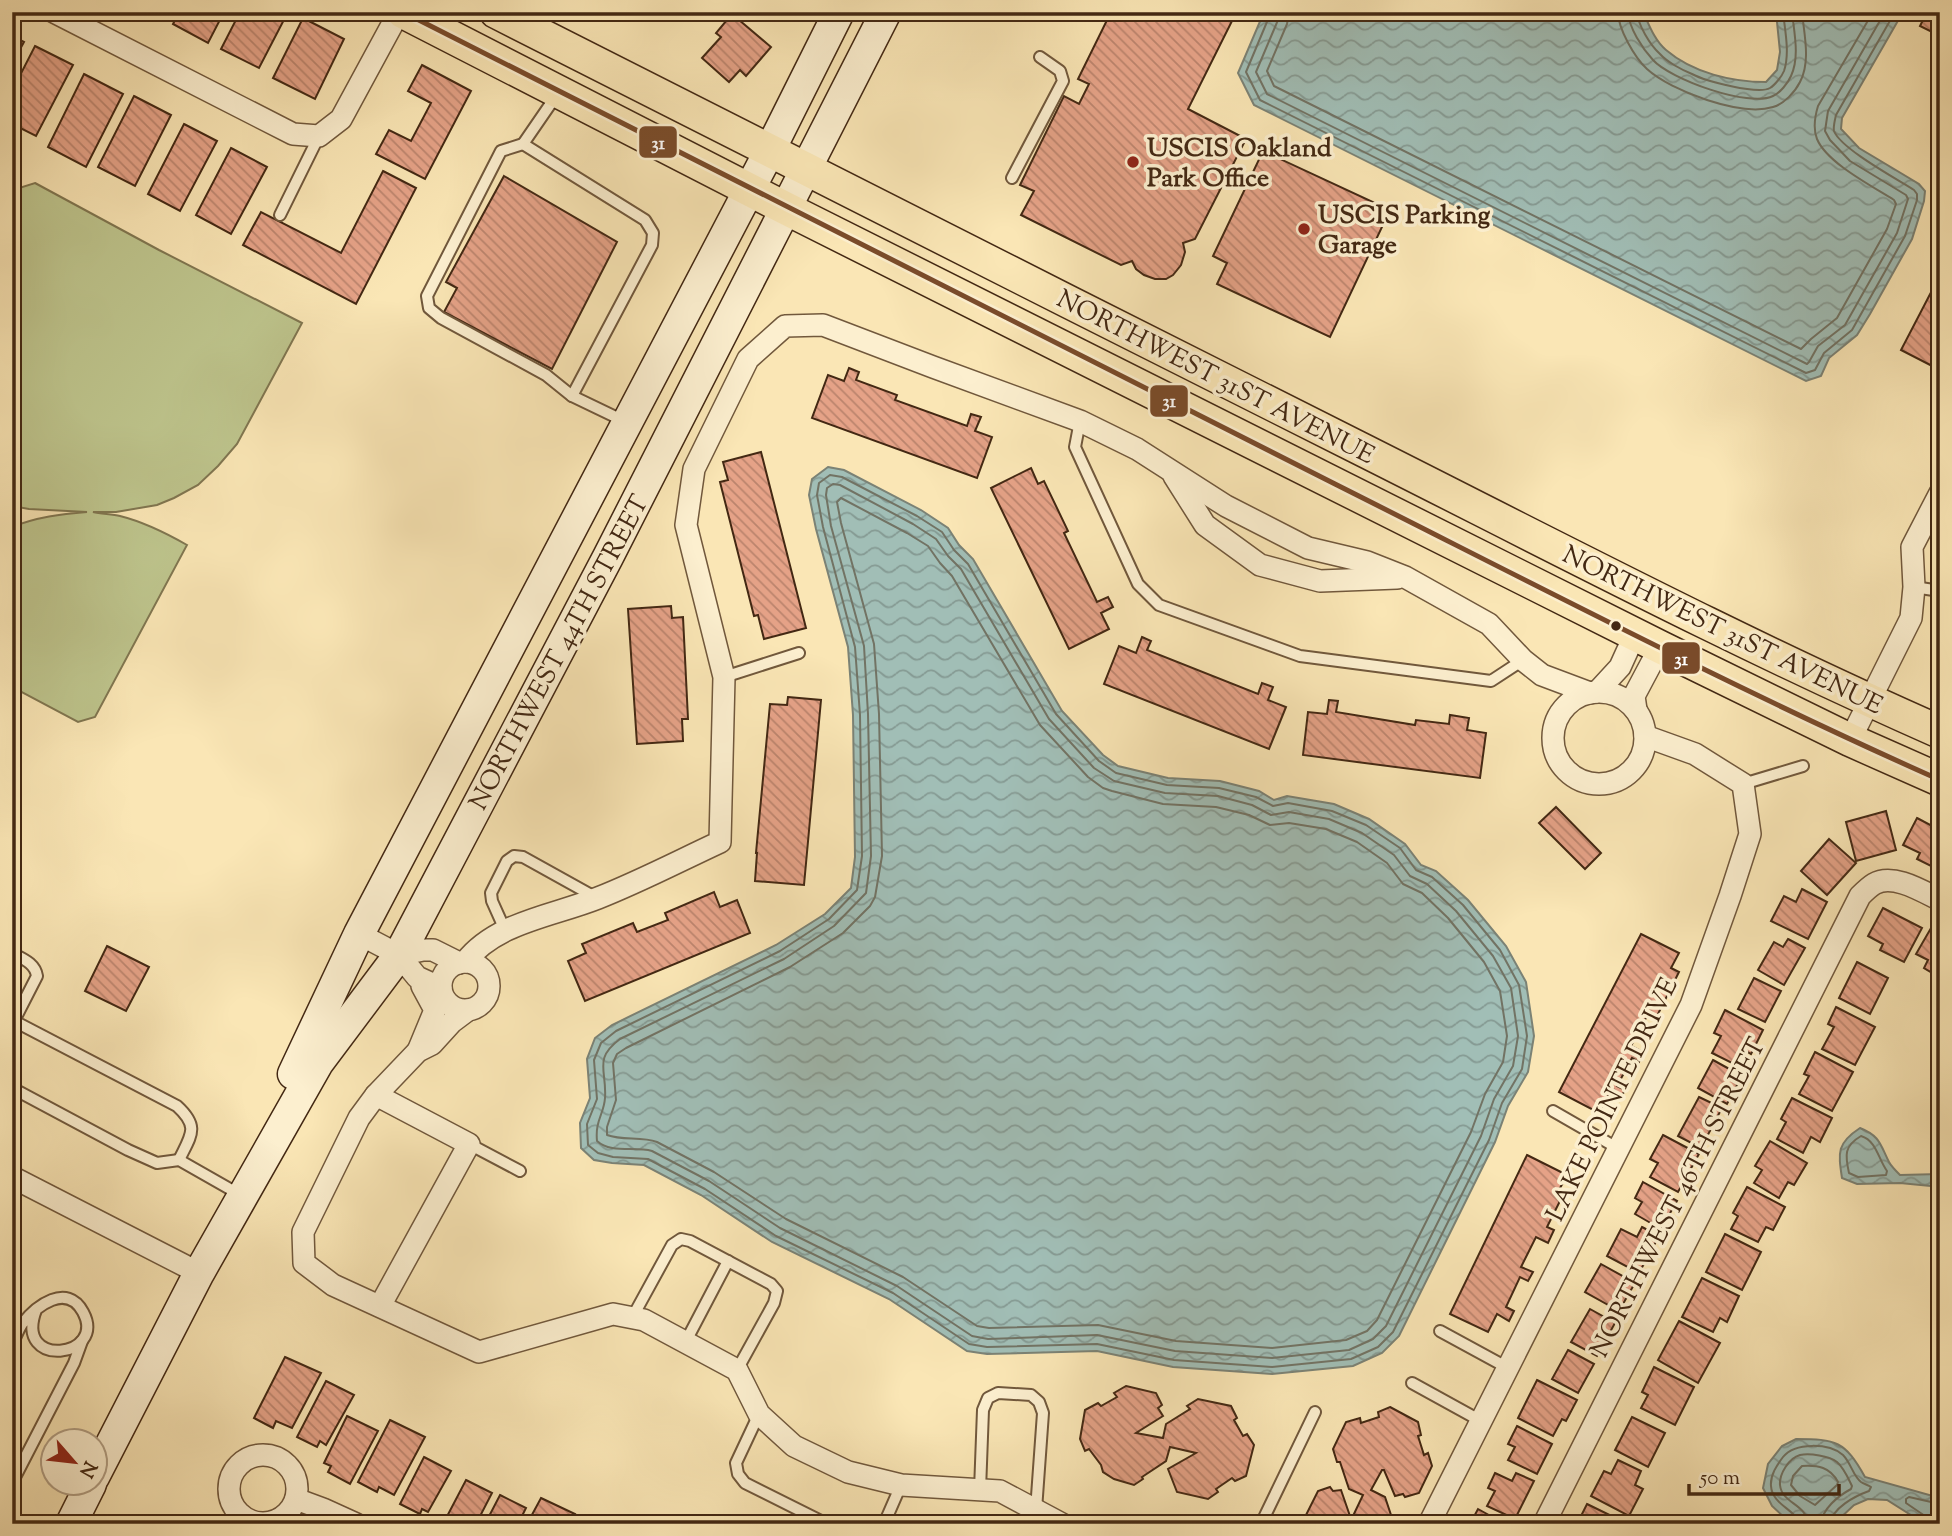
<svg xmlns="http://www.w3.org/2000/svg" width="1952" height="1536" font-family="'Sorts Mill Goudy',serif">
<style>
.green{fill:#bec58d;stroke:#807650;stroke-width:2}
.water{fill:url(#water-waves);stroke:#7b8275;stroke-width:2}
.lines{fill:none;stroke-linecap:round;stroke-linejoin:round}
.shore{stroke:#727364;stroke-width:2}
.building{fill:url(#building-back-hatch);stroke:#432813;stroke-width:2}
.lane-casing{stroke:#71583c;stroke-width:14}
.street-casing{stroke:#71583c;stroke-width:24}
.secondary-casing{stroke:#432813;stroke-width:33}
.primary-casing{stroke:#432813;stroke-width:35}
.lane{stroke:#fcefcf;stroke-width:10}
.street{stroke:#fcefcf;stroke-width:21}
.secondary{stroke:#fcefcf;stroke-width:30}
.primary{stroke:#fae6b5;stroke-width:32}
.bus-1-casing{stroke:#fcefcf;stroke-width:10}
.bus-1{stroke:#7a4b2a;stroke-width:5}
.poi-dot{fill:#8f2418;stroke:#fcefcf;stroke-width:2.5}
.bus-dot{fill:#432813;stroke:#fcefcf;stroke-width:2.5}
.labels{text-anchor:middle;stroke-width:7;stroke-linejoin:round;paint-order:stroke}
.poi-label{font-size:26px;font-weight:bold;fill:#432813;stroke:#fcefcf;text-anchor:start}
.street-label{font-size:26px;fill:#432813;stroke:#fcefcf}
.line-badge{stroke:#fcefcf;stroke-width:2.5}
.badge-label{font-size:19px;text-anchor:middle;font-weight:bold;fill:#fff}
</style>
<defs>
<pattern id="water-waves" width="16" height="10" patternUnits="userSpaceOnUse" patternTransform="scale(1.75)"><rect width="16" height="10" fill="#a1beb6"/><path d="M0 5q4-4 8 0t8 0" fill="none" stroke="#859a93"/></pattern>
<pattern id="building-back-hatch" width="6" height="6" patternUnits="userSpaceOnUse" patternTransform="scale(1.75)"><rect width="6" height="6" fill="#e5a287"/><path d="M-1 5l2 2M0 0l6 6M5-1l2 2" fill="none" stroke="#bb846d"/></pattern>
</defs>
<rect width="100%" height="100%" fill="#fae6b5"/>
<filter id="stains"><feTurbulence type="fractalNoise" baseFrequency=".00286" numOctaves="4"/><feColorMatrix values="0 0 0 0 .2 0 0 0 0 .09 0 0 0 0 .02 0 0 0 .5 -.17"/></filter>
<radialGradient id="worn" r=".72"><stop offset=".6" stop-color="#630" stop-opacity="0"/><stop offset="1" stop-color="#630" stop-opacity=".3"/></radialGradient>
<path class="green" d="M35 183 159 250 302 323 237 444 218 466 198 485 174 498 157 505 116 512H93C101 514 112 514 120 516 144 522 166 533 187 545L95 717 78 722 12 687V527C37 517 61 514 87 512L29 509 12 506V200L19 188Z"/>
<g class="water">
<path d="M1264 12H1643C1649 25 1655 41 1666 50 1693 73 1732 82 1766 82L1777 70 1780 52 1776 12H1903L1842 118 1841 129 1859 148 1919 184 1925 191 1924 201 1912 239 1870 314 1857 335 1829 358 1821 376 1806 381 1254 105 1238 73Z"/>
<polygon points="828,467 844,470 921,510 948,528 959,545 973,559 1062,711 1103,755 1118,766 1168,778 1220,781 1259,791 1274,800 1287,796 1334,804 1369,819 1405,844 1421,865 1436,871 1468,900 1506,946 1526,982 1534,1036 1528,1072 1508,1106 1495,1142 1399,1336 1382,1353 1353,1366 1272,1374 1173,1367 1097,1351 987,1354 967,1351 889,1299 772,1242 701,1195 644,1165 612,1163 594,1160 581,1148 580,1123 590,1098 587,1059 595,1038 612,1025 776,945 825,914 851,888 855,857 853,715 848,647 816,529 809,495 812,479"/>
<path d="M1860 1128C1880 1136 1880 1144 1889 1162 1891 1166 1896 1171 1900 1175L1940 1174V1187L1900 1183 1857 1184 1842 1178C1838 1152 1837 1143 1860 1128Z"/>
<path d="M1796 1439C1836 1439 1845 1441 1865 1477L1940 1498V1524L1922 1522 1887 1500 1868 1499 1854 1505 1837 1521 1827 1524H1801L1786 1519 1772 1506 1763 1488 1768 1464 1782 1446Z"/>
</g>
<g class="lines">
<g class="shore">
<path d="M1270 12 1269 17 1246 72 1260 100 1806 373 1815 370 1824 353 1852 330 1905 236 1917 200V194L1914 190C1897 179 1841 149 1834 131 1833 127 1835 120 1836 115L1895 12"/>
<polyline points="1279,12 1278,20 1256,72 1267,94 1807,364 1809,362 1818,346 1845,325 1897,233 1908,199 1906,195 1850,161 1830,140 1825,131 1828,111 1885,12"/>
<path d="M1289 12 1287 24 1267 71 1274 86 1801 349 1811 339 1837 318 1887 229 1896 204 1894 200C1872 186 1827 163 1817 139 1813 129 1815 116 1818 106L1873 12"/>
<path d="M1618 12C1618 29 1635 58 1647 69 1671 91 1741 117 1773 107 1784 104 1795 92 1800 82 1811 61 1804 34 1802 12"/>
<path d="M1628 12C1629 28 1642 48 1653 60 1670 79 1749 108 1773 96 1780 93 1788 83 1791 76 1800 57 1794 32 1792 12"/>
<path d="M1637 12C1638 25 1650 45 1660 54 1667 62 1682 70 1692 74 1705 81 1758 95 1770 88 1775 85 1782 76 1784 71 1790 53 1785 31 1783 12"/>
<polygon points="830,475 842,477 917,516 942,532 954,550 968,564 1056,714 1099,761 1116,773 1167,785 1219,788 1256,797 1273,806 1288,803 1332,811 1366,825 1400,848 1416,870 1432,877 1463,905 1500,950 1519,985 1527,1036 1522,1069 1502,1103 1489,1140 1393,1332 1378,1347 1351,1359 1272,1367 1174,1360 1097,1344 987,1347 969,1344 893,1293 776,1236 705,1189 648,1159 613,1157 598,1153 588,1145 587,1124 597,1099 594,1060 601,1043 616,1031 780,951 829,919 857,890 862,856 860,715 855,647 823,527 817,495 819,483"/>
<path d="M833 484 840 485 913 524 936 539 948 556 961 569 1049 719 1094 768 1114 781 1165 793 1218 796 1252 805 1271 815 1289 812 1329 819 1362 833 1394 855 1410 876 1427 884 1456 911 1493 956 1511 988 1518 1036 1513 1066 1494 1099 1481 1136 1386 1326 1373 1339 1349 1350 1272 1358 1175 1351 1097 1335 988 1339 972 1336 897 1286 780 1228 709 1181 652 1151C635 1146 611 1154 597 1141 595 1120 604 1114 605 1098 607 1070 593 1059 620 1039L784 959 834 926 866 893 871 856 868 714 864 646 831 526 826 495 827 488Z"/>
<path d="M841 498 907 533 928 546 940 563 952 576 1040 725 1088 777 1103 788 1112 791 1163 804 1216 807 1249 815 1270 825 1289 823 1326 829 1357 842 1387 863 1403 884 1422 893 1448 918 1484 962 1500 991 1507 1036 1503 1062 1485 1094 1471 1132 1377 1320 1367 1331 1346 1340 1272 1348 1176 1341 1098 1325 989 1328 977 1326 903 1277 786 1219 714 1172 657 1142C641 1136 623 1141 607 1135V1127L616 1100 613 1063 617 1054 626 1048 790 967 843 933 870 906 875 897 882 856 879 714 874 644 841 523 837 502Z"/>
<path d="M1861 1136C1877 1141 1878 1159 1887 1171L1886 1175 1858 1177 1849 1173C1845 1155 1844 1146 1861 1136Z"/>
<path d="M1802 1466C1818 1465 1830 1467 1838 1482L1837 1485 1815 1505 1800 1496 1791 1485 1793 1476Z"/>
<path d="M1799 1524C1797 1510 1772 1505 1771 1486 1770 1475 1777 1465 1783 1457 1795 1442 1829 1443 1843 1455 1851 1463 1853 1476 1861 1482 1864 1484 1868 1485 1871 1487L1869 1491C1855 1496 1832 1508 1830 1524"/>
<path d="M1808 1524C1806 1503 1782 1504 1780 1485 1779 1474 1789 1458 1800 1455 1810 1453 1829 1456 1837 1462 1844 1468 1848 1478 1852 1486L1851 1489C1838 1496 1822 1509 1821 1524"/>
<polyline points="1927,1524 1925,1516 1906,1503 1906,1499 1909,1497 1940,1504"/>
</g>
</g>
<g class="building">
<polygon points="179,12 224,12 208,43 173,24"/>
<polygon points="240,12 288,12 259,68 221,49"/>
<polygon points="1111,12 1219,12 1233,19 1188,109 1246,139 1195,239 1183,243 1185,252 1181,265 1173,275 1166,279 1155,279 1144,275 1136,269 1132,261 1121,265 1021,215 1034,191 1020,185 1064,96 1079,104 1089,84 1078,79"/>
<polygon points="1927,12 1940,12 1940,36 1920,26"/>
<polygon points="732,14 771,47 746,76 740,70 729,82 702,58 721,37 716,33"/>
<polygon points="303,18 344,39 315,99 273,78"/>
<polygon points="12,36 24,42 12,64"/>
<polygon points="35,46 73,65 36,136 12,124 12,91"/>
<polygon points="422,65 471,91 425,179 376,154 389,130 411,141 431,103 408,91"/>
<polygon points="84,74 123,94 86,167 48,147"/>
<polygon points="134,96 171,115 135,186 98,167"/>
<polygon points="184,124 217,141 180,211 148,194"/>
<polygon points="231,148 267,167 231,234 196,215"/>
<polygon points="1263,151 1390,210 1330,337 1217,284 1227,263 1213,256"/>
<polygon points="383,171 416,188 356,304 243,245 261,212 341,253"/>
<polygon points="504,176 617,242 552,369 444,312 457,288 446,282"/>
<polygon points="1940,275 1940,370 1901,350"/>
<polygon points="849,368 859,372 856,380 897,395 895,400 967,426 971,414 981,417 975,431 992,437 977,478 812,418 828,375 844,381"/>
<polygon points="761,452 806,628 764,639 758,615 754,616 720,482 728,480 723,462"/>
<polygon points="1031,468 1038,484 1044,481 1068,531 1064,533 1097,602 1108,597 1113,607 1101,613 1109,629 1069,649 991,488"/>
<polygon points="671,606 672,618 683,617 688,719 682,719 683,741 637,744 628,609"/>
<polygon points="1142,637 1151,641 1147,650 1258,694 1262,683 1273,687 1268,700 1286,707 1269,749 1104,684 1119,646 1136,653"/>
<polygon points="788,697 821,700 804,885 755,881 757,853 756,853 770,704 787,705"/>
<polygon points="1329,700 1338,701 1336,712 1415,725 1416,720 1449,724 1450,715 1469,718 1467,730 1486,733 1480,778 1303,755 1308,712 1327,714"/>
<polygon points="1556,807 1601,853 1585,869 1539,823"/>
<polygon points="1886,811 1896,850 1856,861 1846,822"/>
<polygon points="1917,818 1940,830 1939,870 1917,859 1920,853 1903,845"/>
<polygon points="1829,839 1856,863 1827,895 1801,871"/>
<polygon points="1802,889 1827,902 1808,939 1771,921 1784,896 1796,902"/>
<polygon points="714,892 720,907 737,900 750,933 585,1001 568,961 586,953 582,944 633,923 637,932 668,920 665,913"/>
<polygon points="1883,908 1922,928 1904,962 1880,950 1883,944 1868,936"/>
<polygon points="1931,928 1940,933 1939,977 1924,968 1928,960 1916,954"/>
<polygon points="1641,934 1679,953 1671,968 1679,972 1655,1020 1647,1016 1631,1046 1643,1052 1639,1062 1632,1058 1617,1086 1625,1090 1619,1101 1608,1095 1599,1113 1559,1092"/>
<polygon points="1788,939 1805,948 1784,985 1758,970 1774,942 1783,947"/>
<polygon points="107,946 149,967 126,1011 85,991"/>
<polygon points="1857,962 1888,978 1870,1014 1839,998"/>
<polygon points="1754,978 1781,991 1765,1022 1738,1009"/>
<polygon points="1836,1007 1875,1027 1855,1065 1822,1049 1834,1027 1828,1024"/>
<polygon points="1725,1010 1763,1030 1751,1054 1746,1051 1738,1066 1712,1053 1721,1036 1714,1033"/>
<polygon points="1815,1052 1853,1072 1832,1111 1799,1094 1809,1076 1804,1074"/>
<polygon points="1713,1060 1742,1076 1727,1104 1698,1088"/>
<polygon points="1699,1097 1722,1108 1701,1148 1678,1136"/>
<polygon points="1792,1098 1832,1118 1820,1142 1811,1137 1803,1153 1777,1139 1786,1122 1781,1119"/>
<polygon points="1663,1135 1699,1154 1678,1192 1650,1177 1658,1163 1650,1159"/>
<polygon points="1770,1141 1807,1163 1794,1185 1788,1182 1779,1198 1754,1183 1762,1170 1755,1166"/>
<polygon points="1527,1155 1567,1175 1558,1192 1563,1195 1547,1227 1554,1230 1548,1243 1536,1237 1521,1267 1533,1272 1528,1281 1520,1277 1506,1307 1514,1311 1509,1321 1497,1314 1488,1332 1450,1314"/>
<polygon points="1643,1182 1677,1201 1661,1229 1635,1214 1642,1202 1635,1198"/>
<polygon points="1747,1187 1785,1207 1773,1230 1766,1227 1758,1242 1731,1229 1738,1216 1733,1213"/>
<polygon points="1642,1227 1659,1236 1639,1273 1607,1256 1621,1229 1637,1237"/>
<polygon points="1725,1234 1761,1252 1742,1290 1706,1272"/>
<polygon points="1601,1264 1635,1283 1619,1311 1585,1292"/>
<polygon points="1702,1278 1739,1296 1727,1322 1720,1318 1713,1332 1682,1317"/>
<polygon points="1590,1309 1615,1323 1597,1356 1571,1342"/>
<polygon points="1679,1321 1720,1343 1698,1383 1658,1360"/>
<polygon points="1568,1350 1594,1364 1578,1393 1552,1379"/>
<polygon points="285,1357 321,1373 292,1428 276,1421 273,1428 254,1418"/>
<polygon points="1654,1367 1694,1387 1675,1425 1641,1408 1648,1395 1642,1392"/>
<polygon points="1537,1380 1577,1400 1566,1421 1562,1419 1553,1436 1518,1418"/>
<polygon points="326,1381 354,1395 326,1445 320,1441 317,1447 297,1437"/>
<polygon points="1126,1386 1156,1393 1162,1405 1158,1408 1163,1416 1136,1433 1163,1438 1166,1424 1190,1409 1187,1406 1198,1399 1231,1406 1237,1418 1234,1420 1243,1436 1247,1434 1254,1445 1246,1476 1235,1481 1232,1478 1216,1489 1218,1492 1208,1499 1177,1492 1168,1469 1196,1453 1170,1447 1166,1461 1142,1477 1143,1479 1134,1485 1114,1479 1103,1472 1101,1465 1089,1449 1085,1451 1080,1439 1085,1410 1098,1403 1101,1406 1117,1397 1114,1393"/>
<polygon points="1390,1407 1418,1422 1421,1435 1418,1436 1424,1455 1428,1453 1432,1466 1419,1493 1405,1497 1403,1494 1395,1496 1384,1470 1382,1470 1371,1490 1385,1497 1394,1524 1306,1524 1304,1519 1318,1491 1330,1487 1333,1491 1341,1490 1350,1516 1353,1516 1363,1495 1349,1489 1340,1462 1337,1462 1333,1449 1346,1422 1360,1418 1361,1423 1379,1417 1378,1412"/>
<polygon points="347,1416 378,1431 350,1484 328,1472 331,1466 324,1463"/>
<polygon points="1632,1417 1665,1433 1648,1467 1615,1450"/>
<polygon points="390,1420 425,1437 394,1495 379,1487 377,1492 358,1482"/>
<polygon points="1517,1426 1552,1444 1537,1474 1508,1460 1515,1447 1508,1444"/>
<polygon points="424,1457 451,1471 428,1512 422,1509 420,1514 400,1504"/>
<polygon points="1618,1460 1641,1471 1635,1485 1643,1489 1629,1516 1591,1496 1604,1471 1611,1474"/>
<polygon points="1495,1473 1512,1481 1516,1473 1534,1481 1515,1519 1487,1506 1495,1491 1488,1488"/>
<polygon points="466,1480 492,1493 476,1524 443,1524"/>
<polygon points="500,1495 526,1508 518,1524 485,1524"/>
<polygon points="541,1498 575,1514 570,1524 527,1524"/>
<polygon points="1587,1504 1622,1521 1621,1524 1577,1524"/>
<polygon points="1478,1509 1505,1524 1470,1524"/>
</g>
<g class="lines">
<defs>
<g id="lane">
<polyline points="556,96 523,144 645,220 653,233 652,245 572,396 624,421"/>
<polyline points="523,144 501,151 427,296 429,308 441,318 546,375 572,396"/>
<polyline points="1012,178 1063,81 1060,71 1040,57"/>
<polyline points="280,215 319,136"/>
<polyline points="1080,421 1075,447 1138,584 1159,605 1300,656 1491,681 1523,660"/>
<polyline points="1914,587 1940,591"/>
<polyline points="724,677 799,653"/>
<polyline points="1743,784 1803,766"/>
<polyline points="505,930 492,901 491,893 507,861 514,856 523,857 595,897"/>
<path d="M12 953C23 959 35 963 37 976L14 1021 177 1106C200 1127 191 1135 179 1160"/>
<polyline points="12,1088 128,1150 157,1163 179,1160 237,1193"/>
<polyline points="1553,1111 1619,1149"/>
<polyline points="469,1144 520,1171"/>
<polyline points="632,1318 672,1245 681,1239 690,1241 771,1284 777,1291 774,1303 737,1370"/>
<polyline points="1440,1331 1508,1368"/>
<polyline points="685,1343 728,1261"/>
<path d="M12 1344C16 1337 18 1330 22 1324 36 1306 67 1282 83 1312 108 1358 13 1370 36 1310"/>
<polyline points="1412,1383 1481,1421"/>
<polyline points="759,1414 736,1463 738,1474 745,1483 827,1524"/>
<polyline points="12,1483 74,1363 82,1341"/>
<polyline points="980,1490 983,1410 988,1398 998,1393 1031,1395 1039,1402 1043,1413 1036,1510"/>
<polyline points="884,1524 901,1485"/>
<polyline points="1196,1524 1196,1522"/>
<polyline points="1261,1524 1315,1412"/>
</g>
<g id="street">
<polyline points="54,12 293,134 319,136 341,119 399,12"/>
<polyline points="1174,476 1205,525 1260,565 1320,581 1397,578"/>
<polyline points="1597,692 1620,667 1635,634"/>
<circle cx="1599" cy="738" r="46"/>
<polyline points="1636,710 1634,696 1660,647"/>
<polyline points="1850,740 1911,618 1914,587 1912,547 1940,493"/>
<polyline points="359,934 399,955 417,977 441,988"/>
<polyline points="399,955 423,950 433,950 459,963"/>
<path d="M465 962C496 922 553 916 598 898 639 882 679 861 720 842L724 677 686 525 694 469 748 359 785 326 823 325 933 367 1080 421 1137 449 1226 506 1308 548 1367 562 1405 577 1489 624 1523 660 1542 675 1590 693"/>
<circle cx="465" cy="986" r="24"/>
<polyline points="468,1010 452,1022 432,1044 418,1051 376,1095 359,1118 303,1232 304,1263 333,1285 479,1352 613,1314 644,1320 737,1370 759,1414 794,1446 848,1472 901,1485 1000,1491 1062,1524"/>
<polyline points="418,1051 435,1010 422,986"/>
<polyline points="376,1095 469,1144 380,1306"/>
<polyline points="12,1177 199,1273"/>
<circle cx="263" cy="1489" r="34"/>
<polyline points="296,1499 323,1509 356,1524"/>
<polyline points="1429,1524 1691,1005 1730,896 1750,834 1743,784 1695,754 1645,736"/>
<path d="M1544 1524 1860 896C1864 892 1869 887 1874 884 1893 873 1922 891 1940 900"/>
</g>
<g id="secondary">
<polyline points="293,1074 359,934 769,152 839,12"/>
<polyline points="94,1477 199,1273 318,1063 399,955 608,557 886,12"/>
<polyline points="71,1524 91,1484"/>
</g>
<g id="primary">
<polyline points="403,12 785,208 1660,647 1850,740 1940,780"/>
<path d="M496 12C782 159 1070 302 1357 447 1550 544 1742 645 1940 732"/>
</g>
</defs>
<use href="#lane" class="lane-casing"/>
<use href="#street" class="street-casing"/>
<use href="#secondary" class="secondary-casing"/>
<use href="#primary" class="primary-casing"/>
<use href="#lane" class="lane"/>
<use href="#street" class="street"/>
<use href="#secondary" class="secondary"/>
<use href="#primary" class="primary"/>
<defs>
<path id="bus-1" d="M403 12C713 171 1024 328 1335 484 1536 585 1735 689 1940 780"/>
</defs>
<use href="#bus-1" class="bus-1-casing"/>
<use href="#bus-1" class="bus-1"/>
</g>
<g class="poi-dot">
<circle cx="1133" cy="162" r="7"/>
<circle cx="1304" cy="229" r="7"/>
</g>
<circle class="bus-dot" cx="1616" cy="626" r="6"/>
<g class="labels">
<g class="poi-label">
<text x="1147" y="156">USCIS Oakland<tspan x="1147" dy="30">Park Office</tspan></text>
<text x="1318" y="223">USCIS Parking<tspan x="1318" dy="30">Garage</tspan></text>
</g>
<g class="street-label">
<text transform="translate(1216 376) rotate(27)" y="9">NORTHWEST 31ST AVENUE</text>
<text transform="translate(1723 629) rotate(26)" y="9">NORTHWEST 31ST AVENUE</text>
<text transform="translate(558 652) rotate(-62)" y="9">NORTHWEST 44TH STREET</text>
<text transform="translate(1611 1099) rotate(-64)" y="9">LAKE POINTE DRIVE</text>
<text transform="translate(1677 1197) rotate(-63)" y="9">NORTHWEST 46TH STREET</text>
</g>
</g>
<g class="line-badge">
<rect x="638" y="125" width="40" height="34" rx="7" fill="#7a4b2a"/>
<rect x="1149" y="384" width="40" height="34" rx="7" fill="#7a4b2a"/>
<rect x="1661" y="641" width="40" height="34" rx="7" fill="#7a4b2a"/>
</g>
<g class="badge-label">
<text x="658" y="149">31</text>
<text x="1169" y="407">31</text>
<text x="1681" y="665">31</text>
</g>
<rect width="1952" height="1536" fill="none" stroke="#fae6b5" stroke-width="42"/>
<rect x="14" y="14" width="1924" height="1508" fill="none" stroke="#432813" stroke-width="3.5"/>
<rect x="21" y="21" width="1910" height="1494" fill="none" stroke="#432813" stroke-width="2"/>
<g transform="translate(74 1462) rotate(118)"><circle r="33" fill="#fcefcf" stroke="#b29f84" stroke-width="2"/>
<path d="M0-5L12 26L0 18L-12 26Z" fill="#8f2418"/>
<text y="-10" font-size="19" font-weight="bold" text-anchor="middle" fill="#432813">N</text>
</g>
<path d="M1689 1484v10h150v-10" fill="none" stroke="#432813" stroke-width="3.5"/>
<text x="1700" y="1484" font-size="21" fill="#432813" stroke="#fcefcf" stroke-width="5" paint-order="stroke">50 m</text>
<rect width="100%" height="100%" filter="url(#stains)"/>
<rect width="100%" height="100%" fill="url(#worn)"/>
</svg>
